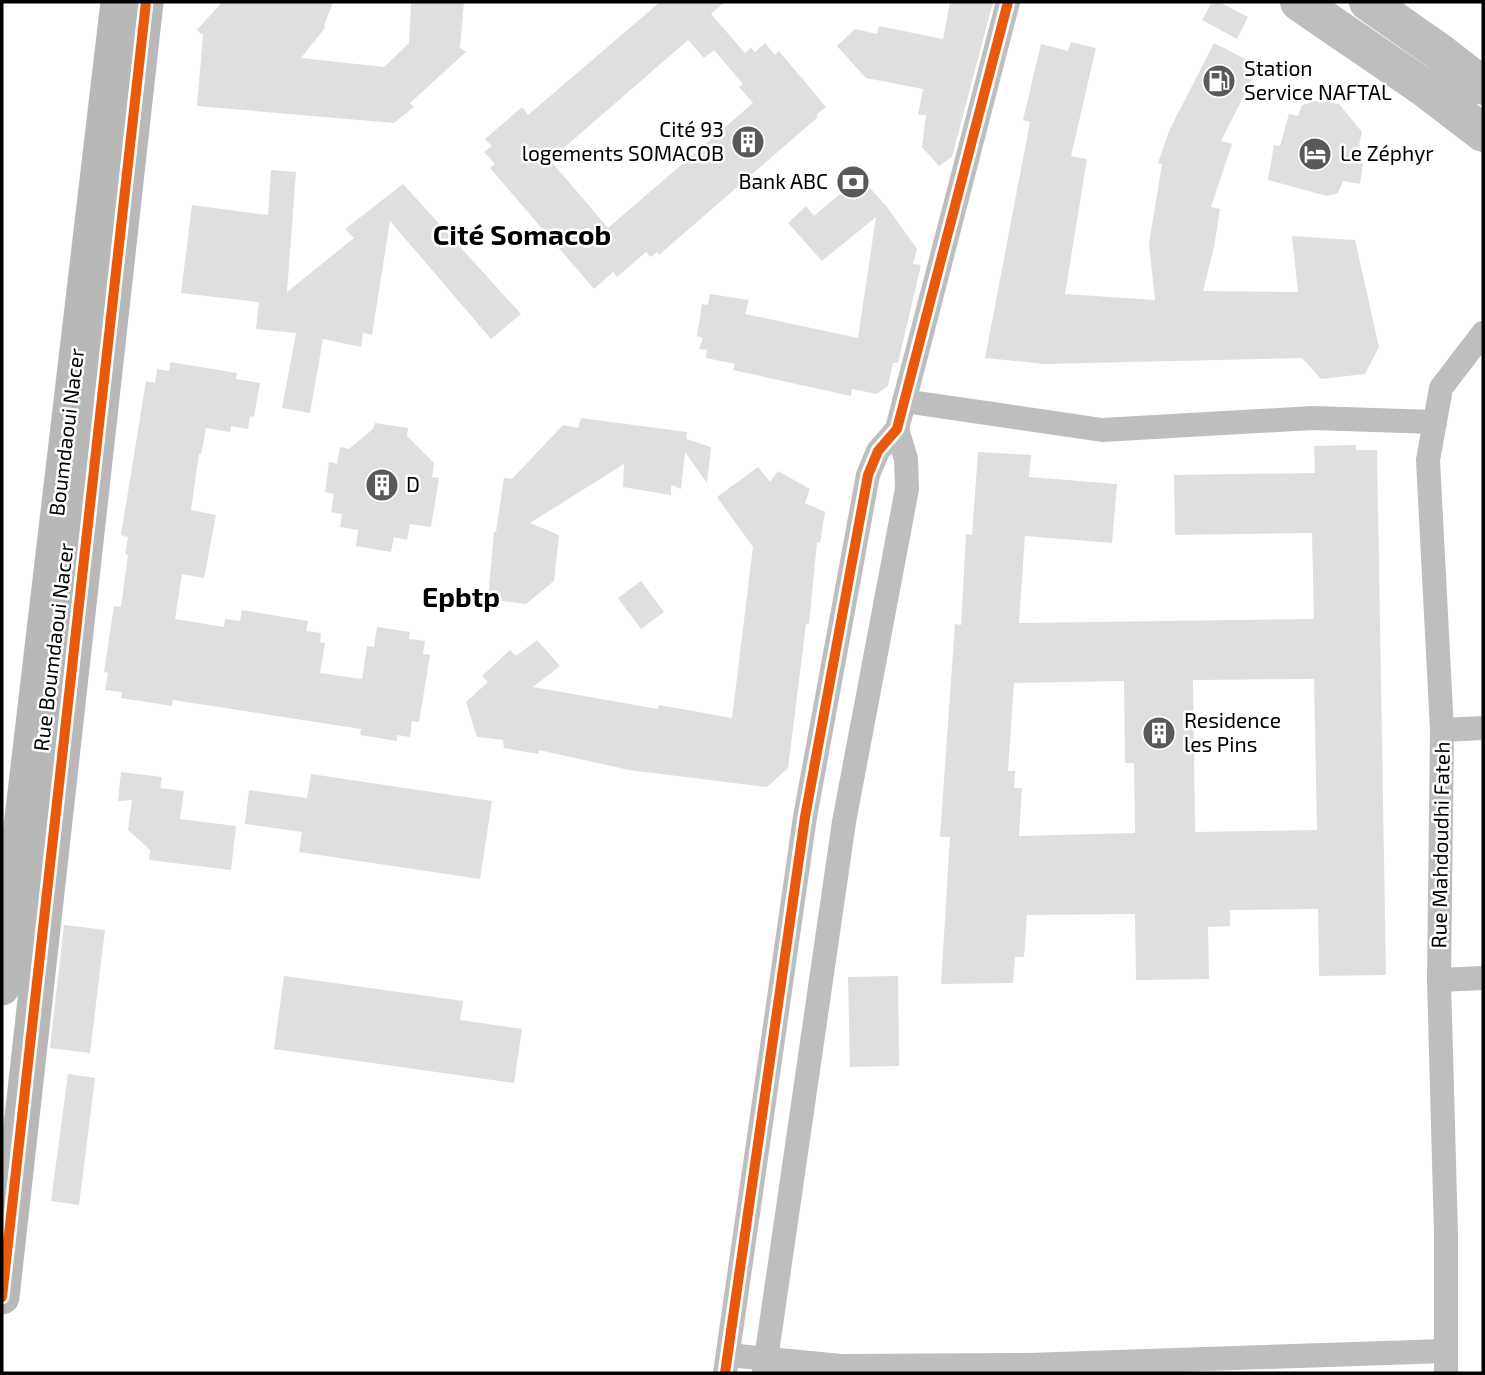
<svg xmlns="http://www.w3.org/2000/svg" width="1485" height="1375" font-family="'Exo 2',sans-serif">
<style>
.building{fill:#dfdfdf;fill-rule:evenodd}
.lines{fill:none;stroke-linecap:round;stroke-linejoin:round}
.street{stroke:#bebebe;stroke-width:24}
.secondary{stroke:#b8b8b8;stroke-width:35}
.primary{stroke:#bebebe;stroke-width:38}
.cycleway-casing{stroke:#fff;stroke-width:15}
.cycleway{stroke:#e8590c;stroke-width:10}
.labels{text-anchor:middle;stroke-width:5;stroke-linejoin:round;paint-order:stroke}
.poi-label{font-size:21px;fill:#000;stroke:#fff;text-anchor:start}
.street-label{font-size:21px;fill:#000;stroke:#fff}
.district-label{font-size:28px;font-weight:bold;fill:#000;stroke:#fff}
</style>
<rect width="100%" height="100%" fill="#fff"/>
<g class="building">
<polygon points="222,2 333,2 324,26 325,28 301,58 384,67 409,43 411,2 464,2 460,48 466,52 410,103 414,107 394,123 197,106 203,35 197,30"/>
<path d="M660 2H725L711 14 745 53 751 48 755 52 765 43 775 55 779 51 826 107 816 115 818 117 659 255 657 252 651 257 646 252 617 277 613 272 594 289 490 168 495 164 484 152 492 146 485 139 522 107 528 115ZM688 40 704 58 714 50 743 84 739 87 753 103 608 228 550 160Z"/>
<polygon points="950,2 993,2 952,157 939,166 922,147 926,115 918,115 923,89 866,78 837,46 855,29 877,34 879,26 943,39"/>
<polygon points="1212,2 1219,2 1248,17 1237,39 1202,20"/>
<polygon points="1071,42 1096,48 1071,156 1087,159 1065,294 1155,300 1149,243 1162,164 1158,163 1169,131 1214,43 1259,66 1221,141 1232,144 1211,207 1220,209 1214,247 1203,291 1298,292 1292,236 1355,240 1379,347 1365,374 1321,379 1302,358 1045,364 985,358 1030,122 1023,120 1041,44 1068,51"/>
<polygon points="1316,101 1339,104 1362,132 1355,162 1363,164 1360,184 1343,181 1338,193 1327,196 1268,180 1274,145 1280,146 1289,114 1298,116 1302,105"/>
<polygon points="271,170 296,172 287,292 354,238 345,229 403,184 521,314 491,339 390,221 372,335 363,333 361,347 323,339 310,413 282,408 296,333 256,329 259,302 181,293 192,205 268,215"/>
<polygon points="860,177 887,207 917,249 913,264 921,265 898,363 893,363 888,386 877,394 852,389 851,396 733,370 735,364 706,358 707,350 699,349 703,338 697,336 702,304 708,305 710,294 749,300 745,314 858,338 876,217 822,261 788,223 806,206 814,216"/>
<polygon points="170,362 237,373 236,379 260,383 254,417 250,416 248,429 231,426 230,432 206,428 201,455 199,454 191,510 216,515 204,578 182,574 175,619 224,627 225,619 240,621 242,610 308,621 306,631 321,633 320,642 325,643 320,673 362,679 367,646 374,647 377,627 410,632 409,639 425,641 423,654 430,655 419,722 412,721 410,737 397,735 397,741 360,735 361,729 173,700 172,706 121,698 122,692 105,690 108,673 104,672 114,606 121,607 128,555 125,554 128,537 121,535 146,381 155,383 157,369 169,371"/>
<polygon points="581,418 687,432 686,439 711,447 707,483 685,452 681,489 671,485 671,495 623,487 624,464 530,523 559,535 554,581 526,604 488,599 494,532 496,532 504,478 512,479 563,425 578,428"/>
<polygon points="375,423 408,428 407,436 434,463 432,477 439,478 431,527 410,524 407,540 394,537 391,552 356,546 358,530 340,527 342,514 331,512 334,494 325,492 329,462 337,464 340,447 349,449 373,429"/>
<path d="M1356 445V450H1377L1386 975 1319 976 1318 909 1230 910V926L1208 927 1209 979 1136 980 1135 914 1027 915 1024 957H1015L1013 983 941 984 950 837H940L955 624 961 625 966 534 972 535 978 452 1031 455 1029 477 1117 484 1112 543 1025 536 1019 623 1314 619 1312 533 1175 535 1174 475 1315 473 1314 446ZM1314 679 1317 830 1195 832 1193 680ZM1124 681 1125 763H1134L1135 833 1019 836 1022 788H1014L1015 771H1008L1014 683Z"/>
<polygon points="758,467 770,482 778,471 810,489 805,503 825,512 820,543 817,542 809,624 806,624 788,768 767,787 629,770 539,750 538,754 504,748 503,740 477,737 466,702 488,682 482,676 510,650 516,656 537,640 560,666 533,687 658,709 659,705 732,718 753,547 717,497"/>
<polygon points="641,581 664,612 641,629 618,598"/>
<polygon points="121,772 162,777 160,788 184,791 180,819 236,826 231,870 149,860 150,850 128,830 132,800 118,801"/>
<polygon points="311,774 492,801 480,879 299,852 302,832 245,824 249,790 307,798"/>
<polygon points="64,925 105,930 90,1053 50,1048"/>
<polygon points="284,976 463,1001 460,1020 522,1029 514,1083 274,1049"/>
<polygon points="898,976 899,1066 850,1067 848,977"/>
<polygon points="68,1074 95,1078 79,1205 51,1201"/>
</g>
<g class="lines">
<g class="street">
<polyline points="904,401 1102,430 1313,418 1435,422"/>
<polyline points="1442,730 1483,728"/>
<polyline points="1439,980 1483,978"/>
<polyline points="728,1355 841,1366 1028,1365 1445,1351"/>
<polyline points="725,1373 805,817 868,475 878,451 897,429 1008,2"/>
<polyline points="764,1373 844,822 907,489 906,459 897,429"/>
<polyline points="1446,1373 1446,1234 1439,980 1442,730 1428,460 1441,388 1483,333"/>
</g>
<g class="secondary">
<polyline points="2,988 118,2"/>
<polyline points="2,1297 146,2"/>
</g>
<g class="primary">
<polyline points="1299,2 1423,87 1483,133"/>
<polyline points="1368,2 1438,51 1483,86"/>
</g>
<defs>
<g id="cycleway">
<polyline points="2,1297 146,2"/>
<polyline points="725,1373 805,817 868,475 878,451 897,429 1008,2"/>
</g>
</defs>
<use href="#cycleway" class="cycleway-casing"/>
<use href="#cycleway" class="cycleway"/>
</g>
<defs>
<symbol id="fuel-disc" viewBox="-11 -11 22 22"><circle r="9.5" fill="#595959" stroke="#fff"/><path d="M-5.5-6h7V0h2V4h1.3V-2.5L3-4.5l.8-.8L6-3V5H2.5V1h-1V6h-7ZM-4.2-4.7v3.2H.2V-4.7Z" fill="#fff"/></symbol>
<symbol id="building-disc" viewBox="-11 -11 22 22"><circle r="9.5" fill="#595959" stroke="#fff"/><path d="M-4-6H4V6H1V3H-1V6H-4ZM-2.5-4.3h1.7v1.8h-1.7ZM.8-4.3h1.7v1.8H.8ZM-2.5-1h1.7V.8h-1.7ZM.8-1h1.7V.8H.8Z" fill="#fff"/></symbol>
<symbol id="hotel-disc" viewBox="-11 -11 22 22"><circle r="9.5" fill="#595959" stroke="#fff"/><path d="M-6-4.5h1.5V1H6V5H4.5V3h-9V5H-6ZM-4 0a1.8 1.8 0 1 1 3.6 0ZM.5 0V-2.5h3Q6-2.5 6 0Z" fill="#fff"/></symbol>
<symbol id="bank-disc" viewBox="-11 -11 22 22"><circle r="9.5" fill="#595959" stroke="#fff"/><path d="M-6-4H6V4H-6ZM0-2.3a2.3 2.3 0 1 0 0 4.6a2.3 2.3 0 1 0 0-4.6Z" fill="#fff"/></symbol>
</defs>
<g fill-rule="evenodd">
<use href="#fuel-disc" x="1200" y="62" width="38" height="38"/>
<use href="#building-disc" x="729" y="123" width="38" height="38"/>
<use href="#hotel-disc" x="1296" y="135" width="38" height="38"/>
<use href="#bank-disc" x="834" y="163" width="38" height="38"/>
<use href="#building-disc" x="363" y="466" width="38" height="38"/>
<use href="#building-disc" x="1140" y="714" width="38" height="38"/>
</g>
<g class="labels">
<g class="poi-label">
<text x="1244" y="76">Station<tspan x="1244" dy="24">Service NAFTAL</tspan></text>
<text x="724" y="137" text-anchor="end">Cité 93<tspan x="724" dy="24">logements SOMACOB</tspan></text>
<text x="1340" y="161">Le Zéphyr</text>
<text x="828" y="189" text-anchor="end">Bank ABC</text>
<text x="406" y="492">D</text>
<text x="1184" y="728">Residence<tspan x="1184" dy="24">les Pins</tspan></text>
</g>
<g class="street-label">
<text transform="translate(67 432) rotate(-83)" y="7">Boumdaoui Nacer</text>
<text transform="translate(54 647) rotate(-83)" y="7">Rue Boumdaoui Nacer</text>
<text transform="translate(1441 845) rotate(-89)" y="7">Rue Mahdoudhi Fateh</text>
</g>
<g class="district-label">
<text x="522" y="245">Cité Somacob</text>
<text x="461" y="607">Epbtp</text>
</g>
</g>
<rect width="1485" height="1375" fill="none" stroke="#000000" stroke-width="7"/>
</svg>
